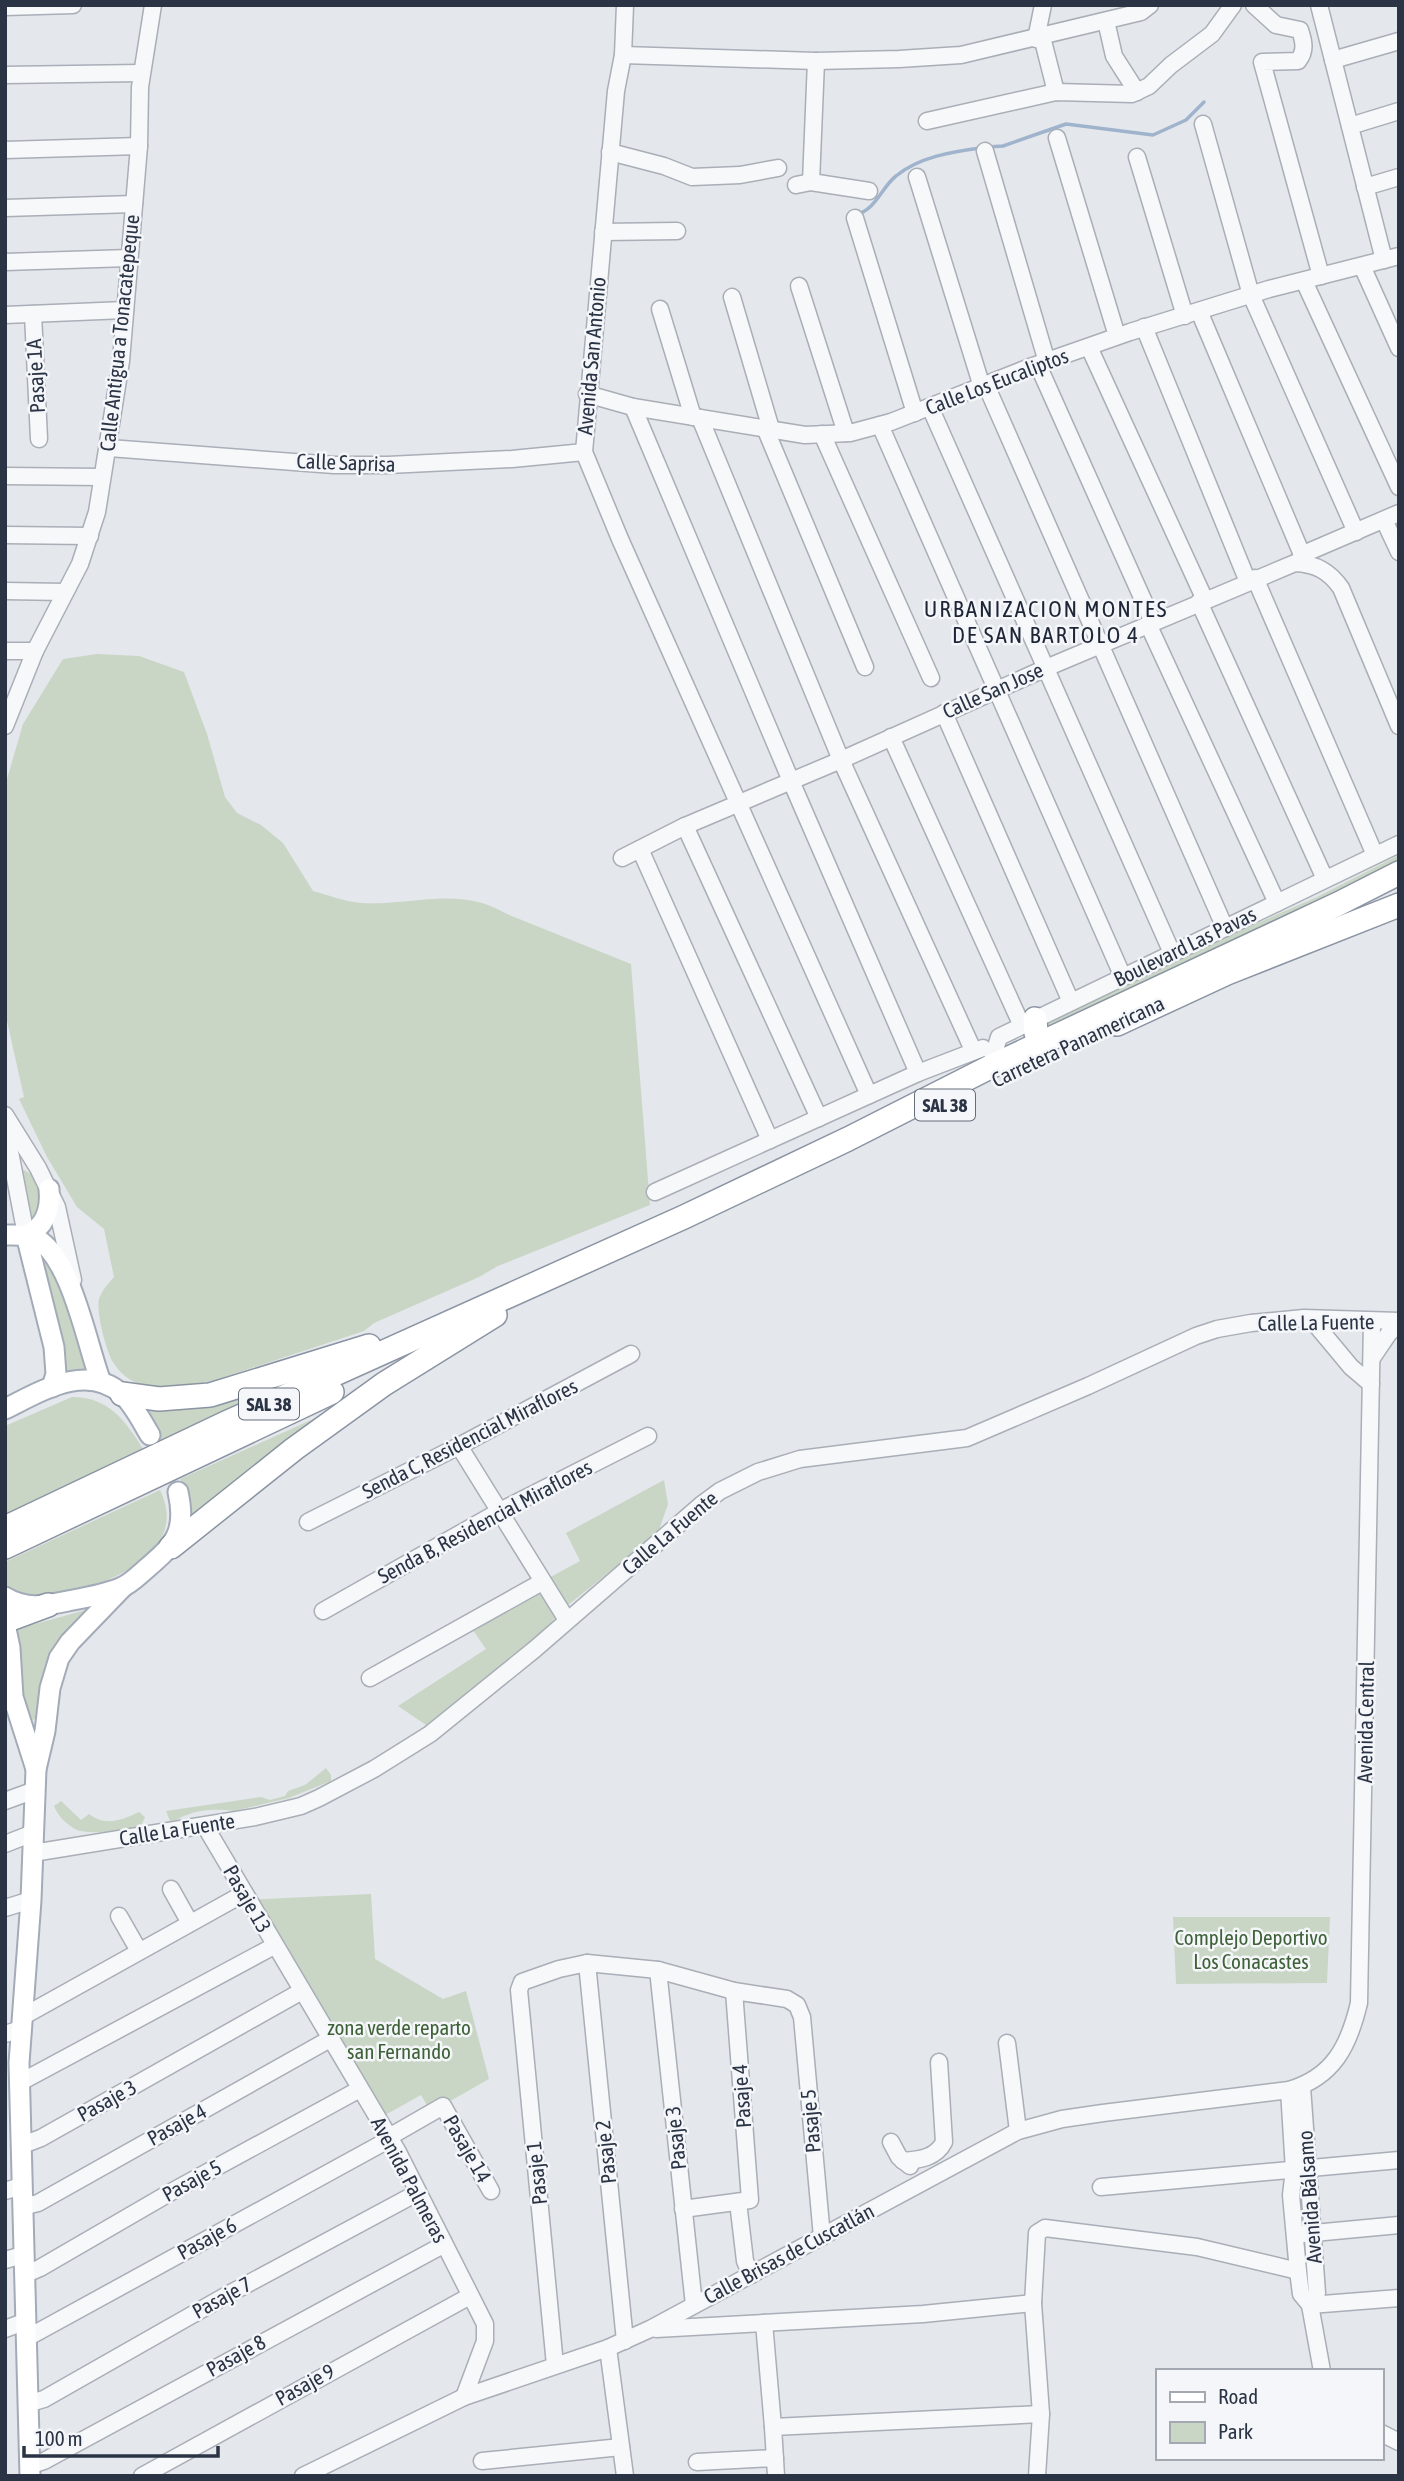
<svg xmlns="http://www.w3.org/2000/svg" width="1404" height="2481" font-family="'Asap Condensed',sans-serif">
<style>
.green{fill:#c9d6c5}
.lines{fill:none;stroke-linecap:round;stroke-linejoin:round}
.stream{stroke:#9fb4cc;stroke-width:3.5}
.minor-casing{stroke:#a9aeb7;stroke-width:19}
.major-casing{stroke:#a3abb8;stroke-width:23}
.highway-casing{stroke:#8b94a3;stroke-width:26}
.minor{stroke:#f7f8fa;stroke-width:16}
.major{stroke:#fff;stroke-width:19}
.highway{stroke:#fff;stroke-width:23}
.labels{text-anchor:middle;stroke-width:5;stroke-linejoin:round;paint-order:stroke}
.shield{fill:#f4f6f9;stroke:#676e7b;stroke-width:2}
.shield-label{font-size:19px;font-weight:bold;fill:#2b3445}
.street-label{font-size:21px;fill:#2b3445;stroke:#f4f6f9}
.park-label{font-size:21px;fill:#3f6138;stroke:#f4f6f9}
.neighbourhood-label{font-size:23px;letter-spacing:2px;fill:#1d2536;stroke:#f4f6f9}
</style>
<rect width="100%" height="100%" fill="#e4e7ec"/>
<g class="green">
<path d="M97 654 139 656 184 672 207 734 225 797 237 813 261 825 283 843 313 891C328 895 346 902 361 903 413 906 459 885 507 914L631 964 650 1205 498 1266 479 1277 374 1323 364 1331 212 1381C190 1385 164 1390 142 1385 130 1382 119 1372 113 1362 106 1351 96 1312 99 1299 102 1290 108 1284 114 1277L104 1229 77 1207 47 1157 19 1099 24 1097 5 1012V786L23 724 63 659Z"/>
<polygon points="1399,855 1399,874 1040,1043 1035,1029 1230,935 1317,897"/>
<polygon points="24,1170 34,1176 45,1197 33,1223 20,1171"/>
<polygon points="44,1257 56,1272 90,1375 64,1379 41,1258"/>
<polygon points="348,1359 165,1446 139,1405"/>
<path d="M72 1397C108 1397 125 1420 143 1449L5 1515V1426Z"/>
<polygon points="353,1401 189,1523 190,1495 180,1479"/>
<polygon points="664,1480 668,1504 658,1533 563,1609 545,1580 580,1561 566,1533"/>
<path d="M160 1490C187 1545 127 1575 83 1589 69 1594 51 1600 36 1599 26 1599 14 1591 5 1588V1562Z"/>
<polygon points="538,1584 557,1615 548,1627 426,1725 398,1706 486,1649 468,1623"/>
<polygon points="93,1608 38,1718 32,1720 26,1717 20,1682 17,1629"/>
<path d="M326 1768 331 1775V1781L289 1798 234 1811C220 1809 200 1809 187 1815 179 1817 179 1821 170 1821L166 1811 261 1797 270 1800 285 1796 288 1791 305 1785Z"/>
<path d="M61 1801 81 1820 89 1814C105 1827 122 1820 139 1812L145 1817C143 1821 143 1823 139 1826 128 1833 89 1834 77 1830 67 1825 58 1816 54 1806Z"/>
<polygon points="371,1894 375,1959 443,1999 466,1991 489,2079 431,2112 421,2095 378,2119 246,1900"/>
<polygon points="1173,1917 1330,1917 1327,1983 1176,1984"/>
</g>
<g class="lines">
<g class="stream">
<polyline points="988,147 1003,146 1066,124 1153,135 1186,120 1204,102"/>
<path d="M857 214C875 210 882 187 896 176 919 157 951 152 980 148"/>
</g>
<defs>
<g id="minor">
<polyline points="625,5 623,55 616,91 584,452 620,539 869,1095"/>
<path d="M1254 5 1276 25 1300 30C1304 42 1306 51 1298 61L1262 62 1321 276"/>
<polyline points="1319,5 1384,260"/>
<polyline points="5,7 73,5"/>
<polyline points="1106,21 1114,56 1137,92"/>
<polyline points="1042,37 1056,92"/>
<polyline points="1036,39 1043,5"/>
<polyline points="623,55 816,61 899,59 961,55 1141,12 1150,5"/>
<polyline points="1333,60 1399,41"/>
<polyline points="5,75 141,73"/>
<polyline points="927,121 1056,92 1132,94 1149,86 1171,65 1212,34 1233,5"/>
<polyline points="1203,124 1251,295 1356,532"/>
<polyline points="1350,126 1399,111"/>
<polyline points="1057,138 1117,336"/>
<polyline points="5,150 139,146"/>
<polyline points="985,151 1047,362"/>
<polyline points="610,152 664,166 692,177 740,175 778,168"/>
<polyline points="1137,157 1185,316"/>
<polyline points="917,177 982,387"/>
<polyline points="811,182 816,61"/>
<polyline points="796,185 811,182 869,191"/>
<polyline points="1365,187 1399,177"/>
<polyline points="5,208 134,204"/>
<polyline points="855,218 915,413"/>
<polyline points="603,232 677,231"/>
<polyline points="5,262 129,258"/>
<polyline points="1362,266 1399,348"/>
<polyline points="1304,281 1399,487"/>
<polyline points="799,286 846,433"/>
<polyline points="732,297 771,429"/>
<polyline points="660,309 693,417"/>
<polyline points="1199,311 1306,564"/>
<polyline points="33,314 39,439"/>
<polyline points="5,315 125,310"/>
<polyline points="1144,327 1248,582"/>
<polyline points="1089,347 1205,600"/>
<polyline points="1038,365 1153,622"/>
<polyline points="986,385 1225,928"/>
<polyline points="587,394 633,407 805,435 850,433 891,422 1030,367 1130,332 1269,289 1399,256"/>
<polyline points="633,407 791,781 918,1073"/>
<polyline points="930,407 1172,953"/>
<polyline points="700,418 841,760 973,1050"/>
<polyline points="880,425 1123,977"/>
<polyline points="765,428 865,667"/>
<polyline points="822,434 931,678"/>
<polyline points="109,448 334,465 388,465 512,459 584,452"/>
<polyline points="5,476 102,477"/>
<polyline points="1384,520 1399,552"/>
<polyline points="5,535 90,536"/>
<polyline points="1301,555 1399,513"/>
<polyline points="1255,578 1375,855"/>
<polyline points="5,591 65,592"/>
<polyline points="1199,602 1325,879"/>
<polyline points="1148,624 1277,903"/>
<polyline points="5,651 35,651"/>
<polyline points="944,713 1071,1002"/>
<polyline points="5,726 35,651 80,564 97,512 121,361 139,146 140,87 153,5"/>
<polyline points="891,737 1022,1026"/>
<polyline points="685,826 819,1118"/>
<polyline points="640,849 770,1140"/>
<path d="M622 858 685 826 841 760 1046 668 1295 563C1316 564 1329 571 1341 588L1399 726"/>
<polyline points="990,1067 999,1037 1399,844"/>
<polyline points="5,1115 38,1168 57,1207 73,1280"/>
<polyline points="5,1126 26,1235"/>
<polyline points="655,1192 918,1073 983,1048"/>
<polyline points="1311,1319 1351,1367 1371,1384"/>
<polyline points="1372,1358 1389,1333 1399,1324"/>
<polyline points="459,1446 567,1620"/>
<polyline points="308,1522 459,1446 631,1354"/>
<polyline points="323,1611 500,1511 648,1436"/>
<polyline points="370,1678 542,1582"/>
<polyline points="5,1801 35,1790"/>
<polyline points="205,1826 398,2152 485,2324 485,2341 464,2397"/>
<polyline points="5,1844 33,1833"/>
<polyline points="33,1853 255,1817 301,1806 319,1798 374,1769 430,1734 535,1649 701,1505 720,1491 758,1472 800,1459 967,1438 1088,1386 1196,1336 1217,1329 1251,1323 1304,1318 1399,1321"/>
<polyline points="171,1889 190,1923"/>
<polyline points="5,1908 31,1900"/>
<polyline points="119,1916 139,1951"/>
<polyline points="587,1963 625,2341"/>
<polyline points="658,1970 694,2305"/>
<polyline points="22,2017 243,1894"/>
<polyline points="5,2034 21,2029"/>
<polyline points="1007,2043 1018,2131"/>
<polyline points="19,2083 274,1946"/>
<polyline points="1302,2087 1317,2293 1310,2305"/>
<polyline points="1289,2090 1294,2170 1291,2195 1298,2271 1301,2294 1310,2305 1322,2371"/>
<polyline points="389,2137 443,2106 491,2191"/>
<polyline points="891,2142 899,2157 910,2166"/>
<polyline points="20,2146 41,2138 302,1991"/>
<path d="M903 2161C919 2160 936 2158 944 2142L939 2062"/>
<polyline points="1101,2187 1399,2160"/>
<polyline points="5,2191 21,2186"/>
<polyline points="738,2202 745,2261 751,2275"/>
<polyline points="22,2207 38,2203 330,2039"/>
<polyline points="683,2209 750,2200 734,1991"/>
<polyline points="1303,2234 1399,2225"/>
<polyline points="5,2260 23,2255"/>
<polyline points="24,2275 40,2268 171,2192 360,2089"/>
<polyline points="1310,2305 1399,2298"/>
<polyline points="764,2323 773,2427"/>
<polyline points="5,2329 24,2322"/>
<polyline points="656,2329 923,2314 1033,2303"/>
<polyline points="25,2339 390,2139"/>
<polyline points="608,2348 625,2476"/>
<polyline points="555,2365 519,1990 522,1982 559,1969 587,1963 658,1970 734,1991 787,1999 797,2005 802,2017 822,2237"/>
<polyline points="27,2404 44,2399 227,2295 417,2193"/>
<polyline points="1381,2433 1399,2442"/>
<polyline points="482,2461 621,2447"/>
<polyline points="697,2462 775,2458"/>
<polyline points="29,2466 44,2461 443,2245"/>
<polyline points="142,2476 470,2296"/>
<path d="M303 2476 464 2397 608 2348 650 2329 1018 2131 1062 2119 1103 2113 1289 2090C1334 2077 1349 2045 1359 2003L1372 1322"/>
<polyline points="776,2476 773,2427 1041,2414"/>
<polyline points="1037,2476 1041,2414 1033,2303 1037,2233 1045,2228 1197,2247 1298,2271"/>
</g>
<g id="major">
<path d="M5 1235C16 1235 28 1234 37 1239 72 1259 87 1346 101 1382"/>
<polyline points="26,1235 54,1347 56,1374 52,1387"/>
<path d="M26 1235C45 1228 51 1209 49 1189"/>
<path d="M5 1409C40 1392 86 1362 122 1394 134 1405 142 1422 150 1435"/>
<path d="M5 1597C28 1611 48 1605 73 1600 89 1597 105 1594 120 1588 129 1585 138 1576 146 1569 175 1544 187 1532 178 1492"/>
<polyline points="5,1624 10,1648 13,1697 36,1769"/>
<polyline points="30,2476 19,2063 31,1900 36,1769 45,1731 50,1688 59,1658 70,1642 123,1587"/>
</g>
<g id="highway">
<polyline points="1035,1019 1036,1033 1040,1043"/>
<polyline points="1117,1024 1227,973 1399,905"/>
<polyline points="122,1394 159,1399 210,1395 369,1346"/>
<polyline points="5,1528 226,1423 684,1217 848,1139 990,1067 1338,904 1399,873"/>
<polyline points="5,1547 332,1392"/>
<polyline points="171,1547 294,1449 384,1384 495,1315"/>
<polyline points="5,1621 48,1605"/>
</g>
</defs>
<use href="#minor" class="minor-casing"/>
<use href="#major" class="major-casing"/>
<use href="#highway" class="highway-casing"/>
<use href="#minor" class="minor"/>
<use href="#major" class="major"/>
<use href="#highway" class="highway"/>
</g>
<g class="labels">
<g class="shield">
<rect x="915" y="1089.5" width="60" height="31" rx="5"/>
<rect x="239" y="1388.5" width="60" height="31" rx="5"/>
</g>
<g class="shield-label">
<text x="945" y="1112">SAL 38</text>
<text x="269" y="1411">SAL 38</text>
</g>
<g class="street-label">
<text transform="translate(120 333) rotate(-84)" y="7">Calle Antigua a Tonacatepeque</text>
<text transform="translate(592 356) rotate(-85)" y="7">Avenida San Antonio</text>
<text transform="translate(36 376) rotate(-93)" y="7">Pasaje 1A</text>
<text transform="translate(997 382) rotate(-21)" y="7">Calle Los Eucaliptos</text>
<text transform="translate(346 463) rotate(2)" y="7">Calle Saprisa</text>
<text transform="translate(993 691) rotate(-24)" y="7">Calle San Jose</text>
<text transform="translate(1185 947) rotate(-26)" y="7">Boulevard Las Pavas</text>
<text transform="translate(1078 1042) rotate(-25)" y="7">Carretera Panamericana</text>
<text transform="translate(1316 1323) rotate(-1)" y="7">Calle La Fuente</text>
<text transform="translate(470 1439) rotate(-27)" y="7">Senda C, Residencial Miraflores</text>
<text transform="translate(485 1522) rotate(-28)" y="7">Senda B, Residencial Miraflores</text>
<text transform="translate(670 1533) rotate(-40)" y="7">Calle La Fuente</text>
<text transform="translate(1366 1722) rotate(-89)" y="7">Avenida Central</text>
<text transform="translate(177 1830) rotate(-9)" y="7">Calle La Fuente</text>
<text transform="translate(247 1899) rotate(60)" y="7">Pasaje 13</text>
<text transform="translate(742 2096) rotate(-94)" y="7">Pasaje 4</text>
<text transform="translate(107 2101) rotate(-29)" y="7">Pasaje 3</text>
<text transform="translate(811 2121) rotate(-95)" y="7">Pasaje 5</text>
<text transform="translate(177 2125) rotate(-29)" y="7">Pasaje 4</text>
<text transform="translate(676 2138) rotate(-96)" y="7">Pasaje 3</text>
<text transform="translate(467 2149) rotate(60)" y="7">Pasaje 14</text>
<text transform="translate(606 2152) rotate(-96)" y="7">Pasaje 2</text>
<text transform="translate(537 2173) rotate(-96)" y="7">Pasaje 1</text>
<text transform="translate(409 2180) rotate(62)" y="7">Avenida Palmeras</text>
<text transform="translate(192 2181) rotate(-29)" y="7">Pasaje 5</text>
<text transform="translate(1310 2197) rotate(-94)" y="7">Avenida Bálsamo</text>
<text transform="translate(207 2239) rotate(-29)" y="7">Pasaje 6</text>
<text transform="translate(789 2254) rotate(-28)" y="7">Calle Brisas de Cuscatlán</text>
<text transform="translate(222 2298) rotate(-29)" y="7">Pasaje 7</text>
<text transform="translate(236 2356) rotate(-29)" y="7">Pasaje 8</text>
<text transform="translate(305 2385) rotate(-29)" y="7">Pasaje 9</text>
</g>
<g class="park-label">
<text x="1251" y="1945">Complejo Deportivo<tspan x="1251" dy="24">Los Conacastes</tspan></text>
<text x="399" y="2035">zona verde reparto<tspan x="399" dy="24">san Fernando</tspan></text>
</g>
<g class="neighbourhood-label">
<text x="1046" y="617">URBANIZACION MONTES<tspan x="1046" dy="26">DE SAN BARTOLO 4</tspan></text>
</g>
</g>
<rect width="1404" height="2481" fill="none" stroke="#2b3445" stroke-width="14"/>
<rect x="1156" y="2369" width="228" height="91" fill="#f4f6f9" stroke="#a4a8b1" stroke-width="2"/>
<rect x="1170" y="2392" width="35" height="10" fill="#ffffff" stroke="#a4a8b1" stroke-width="2"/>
<text x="1218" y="2404" font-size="21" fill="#2b3445">Road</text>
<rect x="1170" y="2422" width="35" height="21" fill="#c9d6c5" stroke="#a4a8b1" stroke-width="2"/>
<text x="1218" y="2439" font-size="21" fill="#2b3445">Park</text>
<path d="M24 2446v10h194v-10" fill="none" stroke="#2b3445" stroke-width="3.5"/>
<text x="35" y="2446" font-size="21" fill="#2b3445" stroke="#f4f6f9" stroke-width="5" paint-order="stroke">100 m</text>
</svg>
